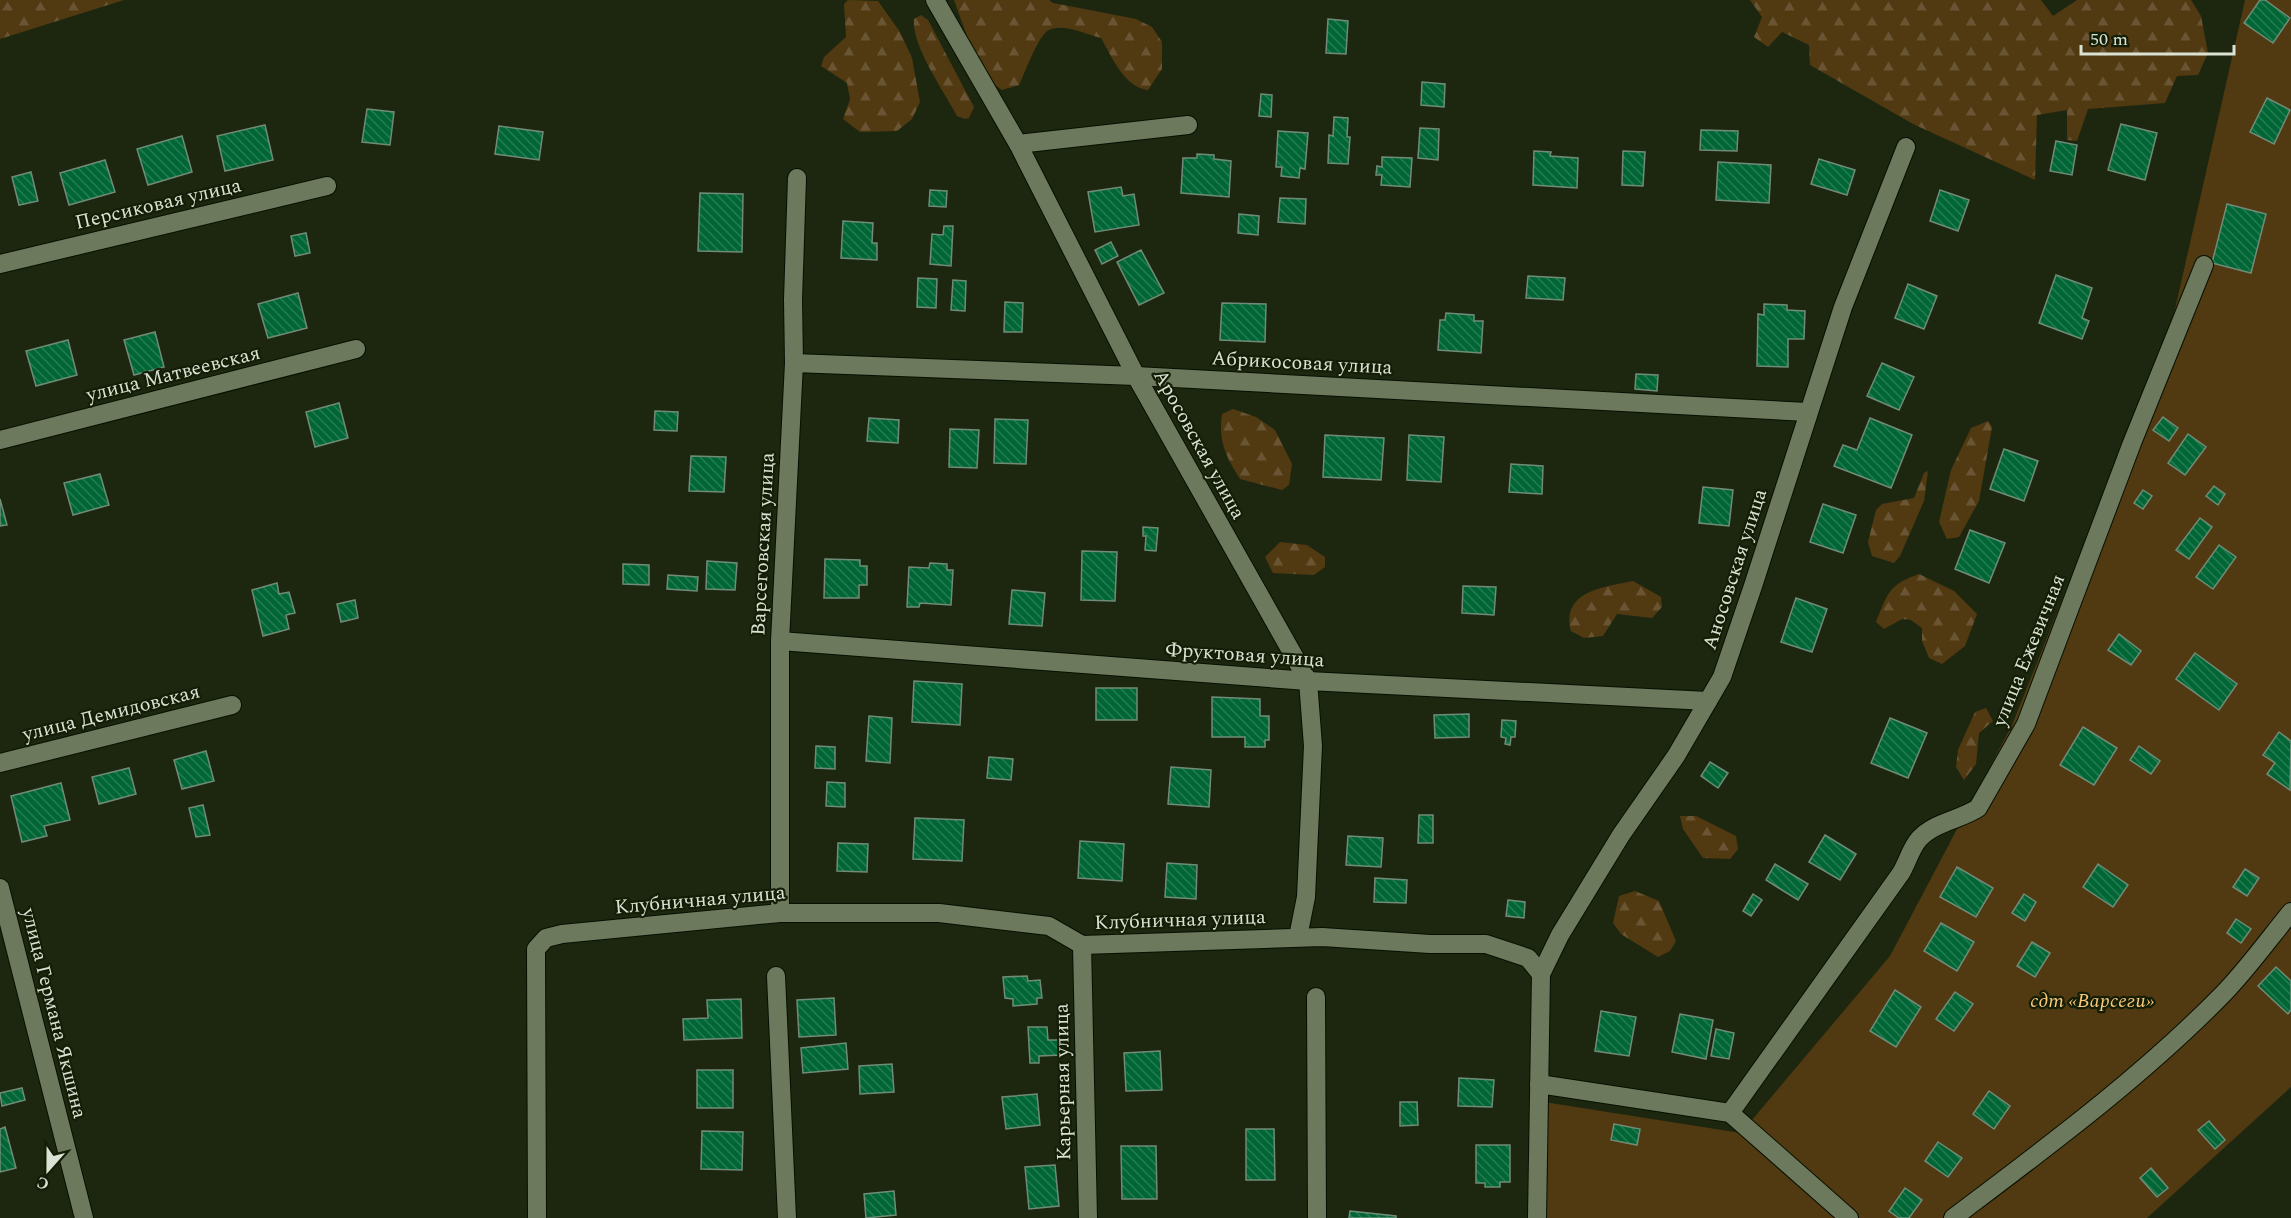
<svg xmlns="http://www.w3.org/2000/svg" width="2291" height="1218" font-family="Spectral,serif">
<style>
.forest{fill:url(#forest-firs)}
.garden{fill:#513911}
.building{fill:url(#building-back-hatch);stroke:#708c78;stroke-width:1.5}
.lines{fill:none;stroke-linecap:round;stroke-linejoin:round}
.minor-casing{stroke:#071000;stroke-width:20}
.minor{stroke:#6c795d;stroke-width:18}
.labels{text-anchor:middle;stroke-width:4.5;stroke-linejoin:round;paint-order:stroke}
.street-label{font-size:20px;fill:#dae2d3;stroke:#141e06}
.park-label{font-size:20px;font-style:italic;fill:#fcc878;stroke:#141e06}
</style>
<defs>
<pattern id="forest-firs" width="22" height="20" patternUnits="userSpaceOnUse" patternTransform="scale(1.5)"><rect width="22" height="20" fill="#513911"/><path d="M5 1l3.5 6h-7zM16 11l3.5 6h-7z" fill="#695533"/></pattern>
<pattern id="building-back-hatch" width="6" height="6" patternUnits="userSpaceOnUse" patternTransform="scale(1.5)"><rect width="6" height="6" fill="#016635"/><path d="M-1 5l2 2M0 0l6 6M5-1l2 2" fill="none" stroke="#257c51"/></pattern>
</defs>
<rect width="100%" height="100%" fill="#1d270f"/>
<g class="forest">
<polygon points="0,0 124,0 0,39"/>
<polygon points="848,0 878,1 900,32 912,58 920,102 912,119 897,131 860,132 843,119 850,99 847,83 821,66 824,57 846,37 844,4"/>
<path d="M954 0H1049L1053 3 1136 19 1152 27 1162 42V69L1148 90C1124 87 1112 57 1101 38 1086 34 1063 23 1049 30 1038 35 1025 73 1019 85L1002 90 995 85 968 39Z"/>
<polygon points="1750,0 2041,0 2053,16 2077,0 2191,0 2201,16 2208,53 2198,75 2177,76 2165,103 2088,109 2077,141 2067,140 2067,110 2037,115 2035,180 1913,124 1810,65 1809,45 1782,32 1768,47 1754,37 1762,17"/>
<path d="M921 15 928 20 974 107 969 118 965 119 957 116C944 91 911 45 914 19Z"/>
<path d="M1233 409 1256 417 1275 430 1292 464 1289 485 1282 490 1240 479C1226 457 1218 442 1222 414Z"/>
<polygon points="1988,421 1992,427 1979,501 1959,537 1947,539 1939,522 1951,470 1971,428"/>
<polygon points="1928,471 1924,501 1900,556 1894,563 1872,556 1868,542 1876,510 1882,504 1914,498 1924,473"/>
<polygon points="1280,542 1307,545 1325,557 1325,567 1314,575 1273,573 1265,557"/>
<path d="M1919 574 1954 591 1977 614 1965 646 1942 664 1929 658 1922 641V628L1911 620 1902 619 1884 629 1876 622C1888 593 1888 585 1919 574Z"/>
<path d="M1633 581 1661 597 1662 607 1652 618 1617 614 1603 636 1584 638 1571 631C1561 591 1604 587 1633 581Z"/>
<polygon points="1986,708 1993,721 1979,733 1976,764 1964,780 1956,767 1958,750 1975,712"/>
<polygon points="1680,816 1696,816 1736,836 1738,849 1730,859 1703,858 1683,829"/>
<polygon points="1635,891 1659,901 1676,941 1670,951 1658,957 1621,934 1613,923 1619,896"/>
</g>
<polygon class="garden" points="2245,0 2291,0 2291,1087 2147,1218 1546,1218 1544,1102 1741,1133 1890,956 2012,725 2171,327"/>
<g class="building">
<polygon points="2260,0 2265,0 2290,18 2273,43 2244,23"/>
<polygon points="1328,19 1348,21 1346,54 1326,53"/>
<polygon points="1422,82 1445,84 1444,107 1421,105"/>
<polygon points="1261,94 1272,95 1271,117 1259,116"/>
<polygon points="2267,98 2290,110 2274,144 2250,132"/>
<polygon points="367,109 394,112 390,145 362,142"/>
<polygon points="1334,117 1348,118 1347,137 1350,137 1348,164 1328,163 1329,135 1333,136"/>
<polygon points="2121,124 2157,133 2145,180 2108,170"/>
<polygon points="265,125 273,160 225,171 217,136"/>
<polygon points="499,126 543,132 539,160 495,154"/>
<polygon points="1420,128 1439,129 1438,160 1418,158"/>
<polygon points="1701,130 1738,131 1737,151 1700,150"/>
<polygon points="1278,131 1308,133 1305,169 1300,168 1299,178 1281,176 1282,167 1276,167"/>
<polygon points="182,136 192,172 148,185 137,149"/>
<polygon points="2056,141 2077,145 2072,175 2050,171"/>
<polygon points="1534,151 1551,152 1550,156 1578,158 1577,188 1533,185"/>
<polygon points="1623,151 1645,152 1643,186 1622,185"/>
<polygon points="1197,154 1214,155 1214,159 1231,161 1229,197 1181,193 1183,158 1197,158"/>
<polygon points="1382,157 1412,158 1410,187 1381,185 1382,175 1376,175 1377,166 1382,167"/>
<polygon points="1819,159 1855,170 1847,195 1811,184"/>
<polygon points="105,160 115,192 69,205 60,173"/>
<polygon points="1718,162 1771,165 1769,203 1716,200"/>
<polygon points="31,172 38,201 19,205 12,177"/>
<polygon points="1121,187 1123,196 1134,194 1139,225 1095,232 1088,192"/>
<polygon points="930,190 947,191 946,207 929,206"/>
<polygon points="1940,190 1969,200 1958,231 1930,221"/>
<polygon points="700,193 743,194 742,252 698,251"/>
<polygon points="1280,198 1306,199 1305,224 1278,222"/>
<polygon points="2227,204 2266,214 2251,273 2212,263"/>
<polygon points="1239,214 1259,216 1258,235 1238,233"/>
<polygon points="843,221 873,223 872,243 877,243 877,260 841,258"/>
<polygon points="944,226 953,226 951,266 930,264 932,234 943,235"/>
<polygon points="306,233 310,253 295,256 291,236"/>
<polygon points="1111,242 1118,256 1102,264 1095,250"/>
<polygon points="1141,250 1164,293 1139,305 1117,262"/>
<polygon points="2056,275 2092,288 2082,318 2089,321 2082,339 2039,323"/>
<polygon points="1528,276 1565,278 1563,300 1526,298"/>
<polygon points="918,278 937,279 936,308 917,307"/>
<polygon points="953,280 966,281 965,311 951,310"/>
<polygon points="1908,284 1937,296 1924,329 1895,318"/>
<polygon points="298,293 307,328 268,338 258,304"/>
<polygon points="1005,302 1023,303 1022,332 1004,332"/>
<polygon points="1222,303 1266,304 1265,342 1220,340"/>
<polygon points="1764,304 1787,305 1787,310 1805,311 1804,339 1788,339 1788,367 1757,366 1758,314 1764,315"/>
<polygon points="1446,313 1474,315 1474,321 1483,321 1481,353 1438,350 1440,320 1445,320"/>
<polygon points="155,332 164,367 134,375 124,340"/>
<polygon points="68,340 77,375 36,386 26,351"/>
<polygon points="1882,363 1914,377 1899,410 1867,396"/>
<polygon points="1636,374 1658,375 1657,391 1635,389"/>
<polygon points="339,403 348,438 315,447 306,412"/>
<polygon points="655,411 678,412 677,431 654,430"/>
<polygon points="2163,417 2178,428 2169,441 2153,430"/>
<polygon points="869,418 899,420 898,443 867,441"/>
<polygon points="1870,418 1912,435 1891,488 1834,466 1843,445 1857,450"/>
<polygon points="995,419 1028,420 1026,464 994,463"/>
<polygon points="950,429 979,430 977,468 949,467"/>
<polygon points="2188,434 2206,447 2185,475 2168,463"/>
<polygon points="1325,435 1384,438 1381,480 1323,477"/>
<polygon points="1409,435 1444,437 1441,482 1407,480"/>
<polygon points="2004,449 2038,461 2024,501 1990,489"/>
<polygon points="691,456 726,457 724,492 689,491"/>
<polygon points="1511,464 1543,466 1542,494 1509,492"/>
<polygon points="100,474 109,505 73,515 64,483"/>
<polygon points="2214,486 2225,494 2218,505 2206,496"/>
<polygon points="1703,487 1733,490 1729,526 1699,523"/>
<polygon points="2143,490 2152,496 2143,509 2134,503"/>
<polygon points="0,499 7,525 0,526"/>
<polygon points="1823,504 1856,515 1843,553 1810,542"/>
<polygon points="2200,518 2212,527 2189,559 2176,550"/>
<polygon points="1143,527 1158,528 1156,551 1145,550 1146,536 1143,536"/>
<polygon points="1970,530 2005,543 1989,583 1955,569"/>
<polygon points="2219,545 2236,557 2213,589 2196,577"/>
<polygon points="1082,551 1117,552 1115,601 1081,600"/>
<polygon points="825,559 860,560 860,566 867,566 867,585 859,585 859,598 824,598"/>
<polygon points="707,561 737,563 735,590 706,589"/>
<polygon points="930,563 947,564 947,570 953,570 951,605 920,603 919,607 907,607 909,567 929,568"/>
<polygon points="623,564 649,565 649,585 623,584"/>
<polygon points="668,575 698,577 697,591 667,589"/>
<polygon points="277,583 279,594 289,592 295,613 286,615 289,629 263,636 252,590"/>
<polygon points="1463,586 1496,587 1494,615 1462,613"/>
<polygon points="1012,590 1045,593 1042,626 1009,624"/>
<polygon points="1796,598 1827,609 1812,652 1781,642"/>
<polygon points="355,600 358,618 341,622 337,604"/>
<polygon points="2119,634 2141,651 2131,665 2108,650"/>
<polygon points="2195,653 2237,684 2219,710 2176,679"/>
<polygon points="914,681 962,684 960,725 912,722"/>
<rect x="1096" y="688" width="41" height="32"/>
<polygon points="1212,697 1260,699 1260,716 1269,716 1269,740 1265,740 1265,747 1245,747 1245,737 1212,737"/>
<polygon points="1469,714 1469,737 1435,738 1434,715"/>
<polygon points="869,716 892,718 890,763 866,761"/>
<polygon points="1890,718 1927,733 1908,778 1871,763"/>
<polygon points="1502,720 1516,721 1515,737 1511,737 1510,745 1505,744 1506,738 1501,737"/>
<polygon points="2083,727 2117,748 2094,785 2060,765"/>
<polygon points="2279,732 2291,741 2290,790 2267,774 2275,763 2263,755"/>
<polygon points="816,746 835,747 835,769 815,768"/>
<polygon points="2139,746 2160,761 2151,774 2130,760"/>
<polygon points="206,751 214,781 182,789 174,760"/>
<polygon points="989,757 1013,759 1011,780 987,778"/>
<polygon points="1710,762 1728,773 1718,788 1701,776"/>
<polygon points="1171,767 1211,770 1209,807 1168,804"/>
<polygon points="129,768 136,794 99,804 92,777"/>
<polygon points="827,782 845,783 845,807 826,806"/>
<polygon points="61,783 70,820 44,826 47,836 22,842 11,796"/>
<polygon points="203,805 210,835 196,837 189,808"/>
<polygon points="1419,815 1433,815 1433,843 1418,843"/>
<polygon points="915,818 964,820 962,861 913,859"/>
<polygon points="1825,835 1856,854 1840,880 1809,862"/>
<polygon points="1348,836 1383,838 1381,867 1346,865"/>
<polygon points="1080,841 1124,844 1122,881 1078,878"/>
<polygon points="838,843 868,844 867,872 837,871"/>
<polygon points="1167,863 1197,865 1196,899 1165,897"/>
<polygon points="1775,864 1808,884 1798,900 1766,880"/>
<polygon points="2098,864 2128,885 2113,907 2083,887"/>
<polygon points="1957,867 1993,888 1976,917 1940,897"/>
<polygon points="2245,869 2259,878 2247,896 2233,887"/>
<polygon points="1375,878 1407,880 1406,903 1374,902"/>
<polygon points="1753,894 1762,900 1751,916 1743,911"/>
<polygon points="2024,894 2036,902 2025,921 2012,913"/>
<polygon points="1508,900 1525,902 1524,918 1506,916"/>
<polygon points="2236,919 2251,929 2241,943 2227,933"/>
<polygon points="1941,923 1974,942 1957,971 1924,951"/>
<polygon points="2032,942 2050,953 2035,977 2017,966"/>
<polygon points="2276,967 2291,981 2291,1010 2288,1014 2258,986"/>
<polygon points="1027,976 1028,981 1040,980 1042,998 1037,998 1037,1004 1013,1006 1013,999 1005,998 1003,977"/>
<polygon points="1895,990 1921,1007 1896,1047 1870,1031"/>
<polygon points="1955,992 1973,1004 1954,1031 1936,1019"/>
<polygon points="834,998 836,1035 799,1037 797,1000"/>
<polygon points="741,999 742,1038 684,1040 683,1019 708,1018 707,1000"/>
<polygon points="1601,1011 1636,1017 1629,1056 1595,1051"/>
<polygon points="1680,1014 1713,1020 1706,1059 1672,1052"/>
<polygon points="1028,1027 1047,1027 1048,1040 1060,1040 1061,1055 1039,1056 1039,1063 1030,1063"/>
<polygon points="1716,1029 1734,1033 1729,1059 1711,1056"/>
<polygon points="846,1043 848,1069 803,1073 801,1048"/>
<polygon points="1160,1051 1162,1090 1126,1091 1124,1053"/>
<polygon points="892,1064 894,1092 860,1094 859,1066"/>
<rect x="697" y="1070" width="36" height="38"/>
<polygon points="1459,1078 1494,1080 1492,1107 1458,1106"/>
<polygon points="22,1088 25,1100 2,1106 0,1093"/>
<polygon points="1989,1091 2010,1106 1994,1129 1973,1114"/>
<polygon points="1037,1094 1040,1125 1006,1129 1002,1097"/>
<polygon points="1400,1102 1417,1102 1418,1125 1400,1126"/>
<polygon points="2209,1121 2225,1140 2215,1149 2198,1130"/>
<polygon points="1614,1124 1640,1129 1637,1145 1611,1140"/>
<polygon points="5,1127 16,1168 0,1172 0,1129"/>
<polygon points="1246,1129 1274,1129 1275,1180 1246,1180"/>
<polygon points="702,1131 743,1132 742,1170 701,1169"/>
<polygon points="1938,1142 1962,1158 1948,1177 1925,1161"/>
<polygon points="1476,1145 1510,1145 1510,1182 1500,1182 1500,1187 1485,1187 1485,1183 1476,1183"/>
<polygon points="1121,1146 1156,1146 1157,1199 1122,1199"/>
<polygon points="1055,1165 1059,1206 1029,1209 1025,1167"/>
<polygon points="2151,1168 2168,1188 2157,1197 2140,1178"/>
<polygon points="1905,1188 1922,1200 1909,1218 1899,1218 1889,1211"/>
<polygon points="894,1191 896,1215 866,1218 864,1194"/>
<polygon points="1350,1211 1396,1216 1396,1218 1349,1218"/>
</g>
<g class="lines">
<defs>
<g id="minor">
<polyline points="935,0 1018,144 1136,376 1308,681 1313,746 1306,897 1298,937"/>
<polyline points="1018,144 1188,125"/>
<polyline points="0,264 327,186"/>
<polyline points="794,363 1136,376 1808,412"/>
<polyline points="0,440 356,349"/>
<polyline points="780,641 1308,681 1708,701"/>
<polyline points="0,763 232,705"/>
<polyline points="0,888 84,1218"/>
<polyline points="780,913 780,641 794,363 793,300 797,178"/>
<polyline points="1082,945 1088,1218"/>
<polyline points="776,976 787,1218"/>
<polyline points="1316,997 1317,1218"/>
<polyline points="1539,1084 1730,1113 1849,1218"/>
<path d="M1730 1113 1901 873C1907 863 1911 848 1919 839 1934 822 1960 820 1978 808L2026 724 2132 443 2204 265"/>
<polyline points="537,1218 536,949 546,938 562,934 780,913 939,913 1049,926 1082,945 1322,937 1430,944 1486,944 1528,958 1541,974"/>
<polyline points="1537,1218 1541,974 1560,935 1621,835 1676,756 1722,677 1753,586 1843,307 1906,147"/>
<path d="M1953 1218C2047 1147 2142 1077 2224 993 2248 968 2269 939 2291 912"/>
</g>
</defs>
<use href="#minor" class="minor-casing"/>
<use href="#minor" class="minor"/>
</g>
<g class="labels">
<g class="street-label">
<text transform="translate(158 203) rotate(-13)" y="7">Персиковая улица</text>
<text transform="translate(1302 362) rotate(3)" y="7">Абрикосовая улица</text>
<text transform="translate(173 373) rotate(-14)" y="7">улица Матвеевская</text>
<text transform="translate(1200 444) rotate(61)" y="7">Аросовская улица</text>
<text transform="translate(762 544) rotate(-87)" y="7">Варсеговская улица</text>
<text transform="translate(1734 569) rotate(-72)" y="7">Аносовская улица</text>
<text transform="translate(2028 650) rotate(-68)" y="7">улица Ежевичная</text>
<text transform="translate(1245 654) rotate(4)" y="7">Фруктовая улица</text>
<text transform="translate(111 712) rotate(-14)" y="7">улица Демидовская</text>
<text transform="translate(700 899) rotate(-5)" y="7">Клубничная улица</text>
<text transform="translate(1180 919) rotate(-2)" y="7">Клубничная улица</text>
<text transform="translate(55 1013) rotate(76)" y="7">улица Германа Якшина</text>
<text transform="translate(1062 1082) rotate(-91)" y="7">Карьерная улица</text>
</g>
<g class="park-label">
<text x="2092" y="1007">сдт «Варсеги»</text>
</g>
</g>
<g transform="translate(48 1170) rotate(201)" stroke="#141e06" stroke-width="4.5" paint-order="stroke">
<path d="M0-4.5L10 22L0 15L-10 22Z" fill="#dae2d3"/>
<text y="-9" font-size="16" font-weight="bold" text-anchor="middle" fill="#dae2d3">С</text>
</g>
<path d="M2081 45v9h153v-9" fill="none" stroke="#dae2d3" stroke-width="3"/>
<text x="2090" y="45" font-size="18" fill="#dae2d3" stroke="#141e06" stroke-width="4.5" paint-order="stroke">50 m</text>
</svg>
